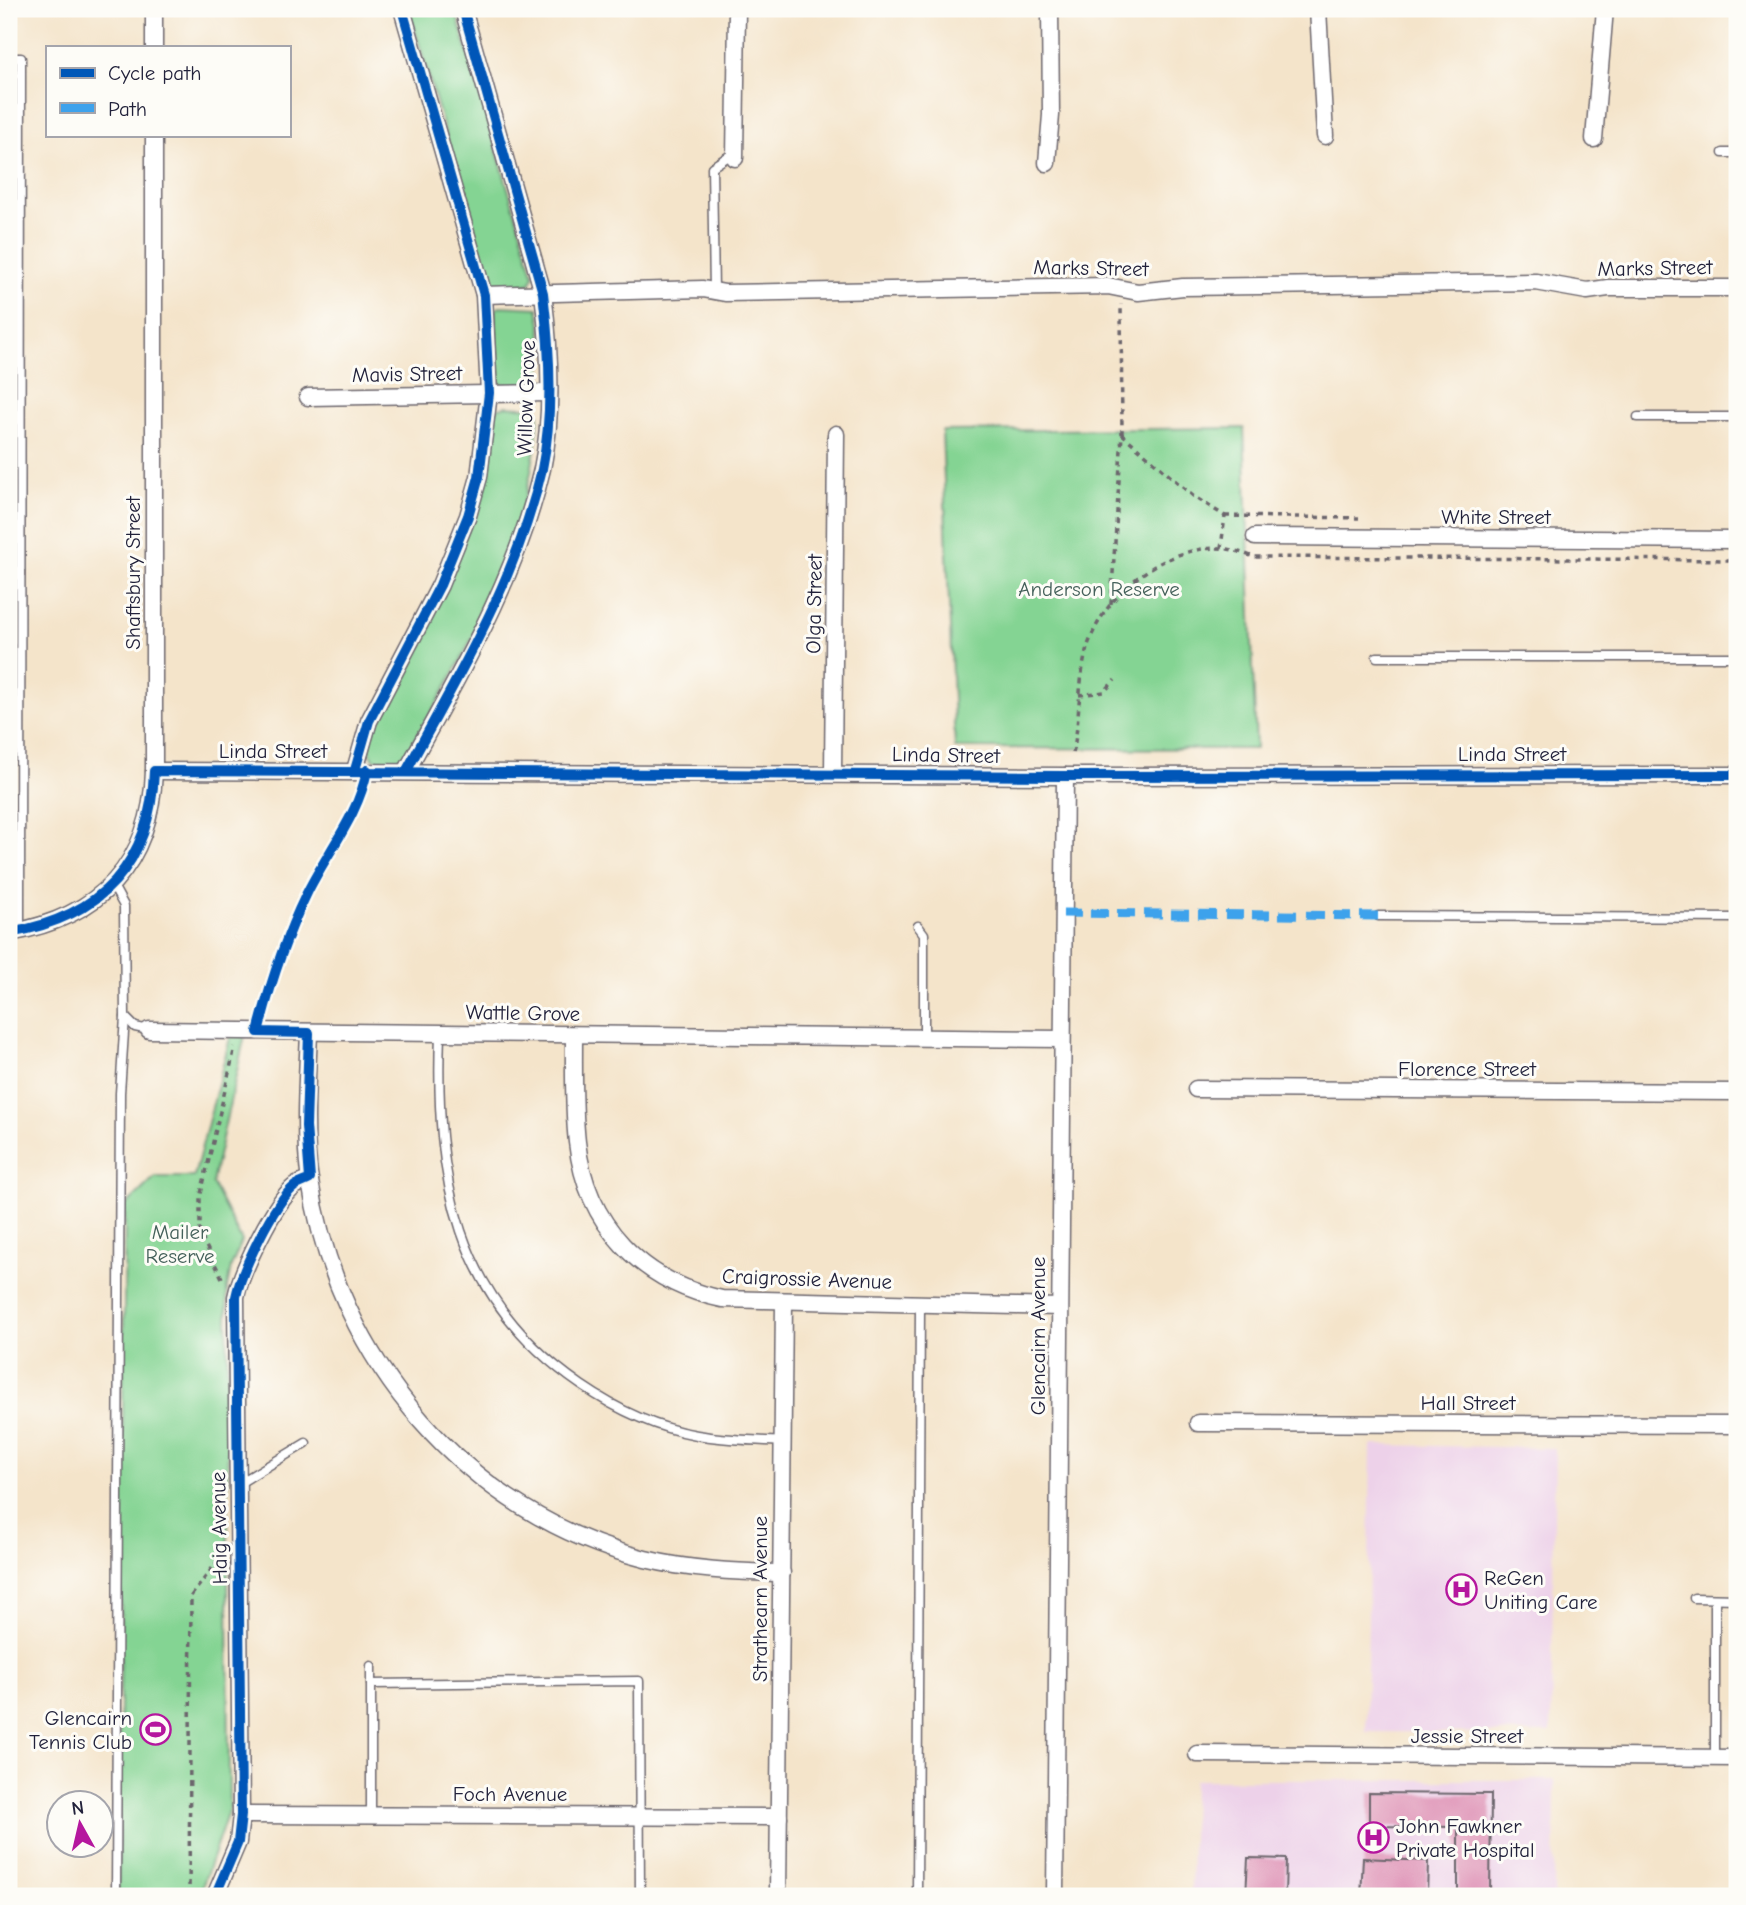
<svg xmlns="http://www.w3.org/2000/svg" width="1746" height="1905" font-family="'Comic Neue',sans-serif">
<style>
.built{fill:#edd1e9}
.green{fill:#84d493;stroke:#537b67;stroke-width:2}
.building{fill:#dd8db3}
.lines{fill:none;stroke-linecap:round;stroke-linejoin:round}
.service-casing{stroke:#6c666d;stroke-width:11}
.minor-casing{stroke:#6c666d;stroke-width:19}
.path{stroke:#6c666d;stroke-width:3.5;stroke-dasharray:5 5;stroke-linecap:butt}
.service{stroke:#fff;stroke-width:8}
.minor{stroke:#fff;stroke-width:16}
.quiet{stroke:#3ea2ec;stroke-width:9;stroke-dasharray:18 9;stroke-linecap:butt}
.cycleway-casing{stroke:#fdfcf7;stroke-width:15}
.cycleway{stroke:#0057b8;stroke-width:10}
.labels{text-anchor:middle;stroke-width:6;stroke-linejoin:round;paint-order:stroke}
.street-label{font-size:21px;fill:#22223b;stroke:#fdfcf7}
.park-label{font-size:21px;fill:#44605a;stroke:#fdfcf7}
.poi-label{font-size:21px;fill:#22223b;stroke:#fdfcf7;text-anchor:start}
</style>
<rect width="100%" height="100%" fill="#fdfcf7"/>
<filter id="ink" filterUnits="userSpaceOnUse"><feTurbulence type="fractalNoise" baseFrequency=".0143" numOctaves="2"/><feDisplacementMap in="SourceGraphic" scale="14" xChannelSelector="R" yChannelSelector="G"/><feConvolveMatrix kernelMatrix="1 2 1 2 8 2 1 2 1" color-interpolation-filters="sRGB"/></filter>
<filter id="wash" filterUnits="userSpaceOnUse"><feTurbulence type="fractalNoise" baseFrequency=".00686" numOctaves="4" result="noise"/><feDisplacementMap in="SourceGraphic" scale="28" xChannelSelector="R" yChannelSelector="G"/><feGaussianBlur stdDeviation="1.57" result="paint"/><feColorMatrix in="noise" values="0 0 0 0 0 0 0 0 0 0 0 0 0 0 0 0 0 1.4 0 .05"/><feComposite in="paint" operator="in"/></filter>
<g filter="url(#wash)">
<rect width="100%" height="100%" fill="#f4e4ca"/>
<g class="built">
<polygon points="1371,1445 1555,1448 1551,1733 1366,1732"/>
<polygon points="1193,1780 1555,1780 1554,1896 1191,1896"/>
</g>
<g class="green">
<polygon points="409,9 455,9 534,276 530,284 498,287 488,280"/>
<polygon points="501,306 538,308 541,323 541,378 539,382 504,386 497,380 495,316 495,310"/>
<path d="M506 406 536 408 539 416C529 537 472 650 407 752 396 761 389 763 374 759L369 750 368 741C410 657 453 576 482 488 491 462 488 435 496 409Z"/>
<polygon points="1244,428 1256,749 955,748 942,431"/>
<polygon points="231,1034 245,1035 212,1183 242,1241 231,1267 227,1288 229,1809 199,1896 118,1896 125,1206 155,1177 194,1177"/>
</g>
<g id="blocks">
<g class="building">
<polygon points="1369,1793 1491,1794 1490,1896 1458,1896 1458,1827 1369,1826"/>
<polygon points="1248,1858 1286,1859 1285,1896 1246,1896"/>
<polygon points="1363,1858 1428,1861 1427,1896 1361,1896"/>
</g>
</g>
</g>
<g filter="url(#ink)">
<use href="#blocks" fill-opacity="0" stroke="#6c666d" stroke-width="2"/>
<g class="lines">
<defs>
<g id="service">
<polyline points="9,58 21,58 20,931"/>
<polyline points="1723,153 1737,153"/>
<polyline points="714,291 712,167 735,152"/>
<polyline points="1638,417 1737,417"/>
<polyline points="1377,657 1737,657"/>
<polyline points="112,884 124,906 125,1017 135,1027 149,1030"/>
<polyline points="1378,916 1737,918"/>
<polyline points="918,926 924,934 924,1039"/>
<path d="M440 1033C435 1178 454 1298 581 1385 616 1409 656 1428 697 1435 725 1440 754 1440 782 1442"/>
<polyline points="238,1484 306,1443"/>
<polyline points="1694,1598 1737,1599"/>
<polyline points="1715,1599 1715,1758"/>
<polyline points="371,1666 371,1684"/>
<polyline points="371,1815 371,1684 639,1681 640,1896"/>
<polyline points="116,1896 120,1093 125,1017"/>
<polyline points="917,1896 920,1304"/>
</g>
<g id="minor">
<polyline points="1318,9 1325,136"/>
<polyline points="154,47 154,9"/>
<polyline points="1594,139 1605,9"/>
<polyline points="735,158 737,9"/>
<polyline points="1047,163 1051,115 1050,9"/>
<polyline points="484,295 703,289 725,293 1108,286 1138,292 1183,287 1536,282 1587,291 1608,288 1737,288"/>
<polyline points="308,397 549,393"/>
<polyline points="1255,537 1737,540"/>
<polyline points="355,770 369,721 440,585 468,516 479,477 489,393 484,295 402,9"/>
<path d="M407 770C460 673 517 578 542 469 554 412 550 349 543 293L463 9"/>
<polyline points="154,771 1065,776 1737,775"/>
<polyline points="833,774 836,434"/>
<path d="M9 933C100 917 151 865 154 771V135"/>
<polyline points="149,1030 1062,1039"/>
<path d="M309 1033C307 1082 303 1133 310 1181 337 1360 467 1514 645 1559 690 1570 736 1572 782 1573"/>
<path d="M574 1035C574 1070 573 1107 577 1142 586 1225 642 1282 722 1299L1059 1307"/>
<polyline points="1196,1089 1737,1092"/>
<polyline points="1198,1423 1737,1425"/>
<polyline points="1197,1754 1737,1758"/>
<polyline points="241,1815 779,1817"/>
<path d="M215 1896 238 1842 241 1815 236 1297C241 1272 274 1202 295 1186 299 1183 305 1182 310 1179"/>
<polyline points="778,1896 784,1302"/>
<polyline points="1055,1896 1065,776"/>
</g>
</defs>
<use href="#service" class="service-casing"/>
<use href="#minor" class="minor-casing"/>
<g class="path">
<polyline points="1122,434 1193,496 1225,516 1221,548"/>
<polyline points="1225,516 1359,518"/>
<polyline points="1111,604 1122,434 1121,304"/>
<polyline points="1079,695 1104,692 1115,680"/>
<path d="M1073 753C1080 719 1078 685 1086 652 1101 596 1160 548 1217 548 1230 548 1242 553 1254 557L1737 560"/>
<polyline points="222,1278 200,1234 200,1198 235,1047"/>
<polyline points="189,1896 191,1596 220,1558"/>
</g>
<use href="#service" class="service"/>
<use href="#minor" class="minor"/>
<polyline class="quiet" points="1063,913 1378,916"/>
<defs>
<g id="cycleway">
<polyline points="355,770 369,721 440,585 468,516 479,477 489,393 484,295 402,9"/>
<path d="M407 770C460 673 517 578 542 469 554 412 550 349 543 293L463 9"/>
<path d="M9 933C100 917 151 865 154 771L1065 776 1737 775"/>
<path d="M215 1896 238 1842 241 1815 236 1297C241 1272 274 1202 295 1186 299 1183 305 1182 310 1179L306 1126 309 1033 258 1032C270 985 285 938 306 895 326 853 359 816 367 770"/>
</g>
</defs>
<use href="#cycleway" class="cycleway-casing"/>
<use href="#cycleway" class="cycleway"/>
</g>
</g>
<defs>
<symbol id="hospital-ring" viewBox="-11 -11 22 22"><circle r="9.5" fill="#fdfcf7" stroke="#b5179e" stroke-width="1.5"/><path d="M-5-5h3v3.5h4V-5h3V5h-3V1.5h-4V5h-3Z" fill="#b5179e"/></symbol>
<symbol id="stadium-ring" viewBox="-11 -11 22 22"><circle r="9.5" fill="#fdfcf7" stroke="#b5179e" stroke-width="1.5"/><path d="M0-5a6.5 5 0 1 0 0 10a6.5 5 0 1 0 0-10ZM-3.5-1.8h7v3.6h-7Z" fill="#b5179e"/></symbol>
</defs>
<g fill-rule="evenodd">
<use href="#hospital-ring" x="1444" y="1572" width="35" height="35"/>
<use href="#stadium-ring" x="138" y="1712" width="35" height="35"/>
<use href="#hospital-ring" x="1356" y="1820" width="35" height="35"/>
</g>
<g class="labels">
<g class="street-label">
<text transform="translate(1091 268) rotate(1)" y="7">Marks Street</text>
<text transform="translate(1655 268) rotate(-1)" y="7">Marks Street</text>
<text transform="translate(407 374) rotate(-1)" y="7">Mavis Street</text>
<text transform="translate(526 398) rotate(-88)" y="7">Willow Grove</text>
<text x="1496" y="524">White Street</text>
<text transform="translate(133 573) rotate(-90)" y="7">Shaftsbury Street</text>
<text transform="translate(814 604) rotate(-89)" y="7">Olga Street</text>
<text x="273" y="758">Linda Street</text>
<text x="1512" y="761">Linda Street</text>
<text transform="translate(946 755) rotate(1)" y="7">Linda Street</text>
<text transform="translate(523 1013) rotate(1)" y="7">Wattle Grove</text>
<text x="1467" y="1076">Florence Street</text>
<text transform="translate(807 1279) rotate(2)" y="7">Craigrossie Avenue</text>
<text transform="translate(1038 1336) rotate(-90)" y="7">Glencairn Avenue</text>
<text x="1468" y="1410">Hall Street</text>
<text transform="translate(219 1528) rotate(-91)" y="7">Haig Avenue</text>
<text transform="translate(760 1599) rotate(-90)" y="7">Strathearn Avenue</text>
<text x="1467" y="1743">Jessie Street</text>
<text x="510" y="1801">Foch Avenue</text>
</g>
<g class="park-label">
<text x="1099" y="596">Anderson Reserve</text>
<text x="180" y="1239">Mailer<tspan x="180" dy="24">Reserve</tspan></text>
</g>
<g class="poi-label">
<text x="1484" y="1585">ReGen<tspan x="1484" dy="24">Uniting Care</tspan></text>
<text x="132" y="1725" text-anchor="end">Glencairn<tspan x="132" dy="24">Tennis Club</tspan></text>
<text x="1396" y="1833">John Fawkner<tspan x="1396" dy="24">Private Hospital</tspan></text>
</g>
</g>
<rect width="1746" height="1905" fill="none" stroke="#fdfcf7" stroke-width="35"/>
<rect x="46" y="46" width="245" height="91" fill="#fdfcf7" stroke="#a5a5ac" stroke-width="2"/>
<rect x="60" y="68" width="35" height="10" fill="#0057b8" stroke="#a5a5ac" stroke-width="2"/>
<text x="108" y="80" font-size="21" fill="#22223b">Cycle path</text>
<rect x="60" y="103" width="35" height="10" fill="#3ea2ec" stroke="#a5a5ac" stroke-width="2"/>
<text x="108" y="116" font-size="21" fill="#22223b">Path</text>
<g transform="translate(80 1824) rotate(352)"><circle r="33" fill="#fdfcf7" stroke="#a5a5ac" stroke-width="2"/>
<path d="M0-5L12 26L0 18L-12 26Z" fill="#b5179e"/>
<text y="-10" font-size="19" font-weight="bold" text-anchor="middle" fill="#22223b">N</text>
</g>
</svg>
